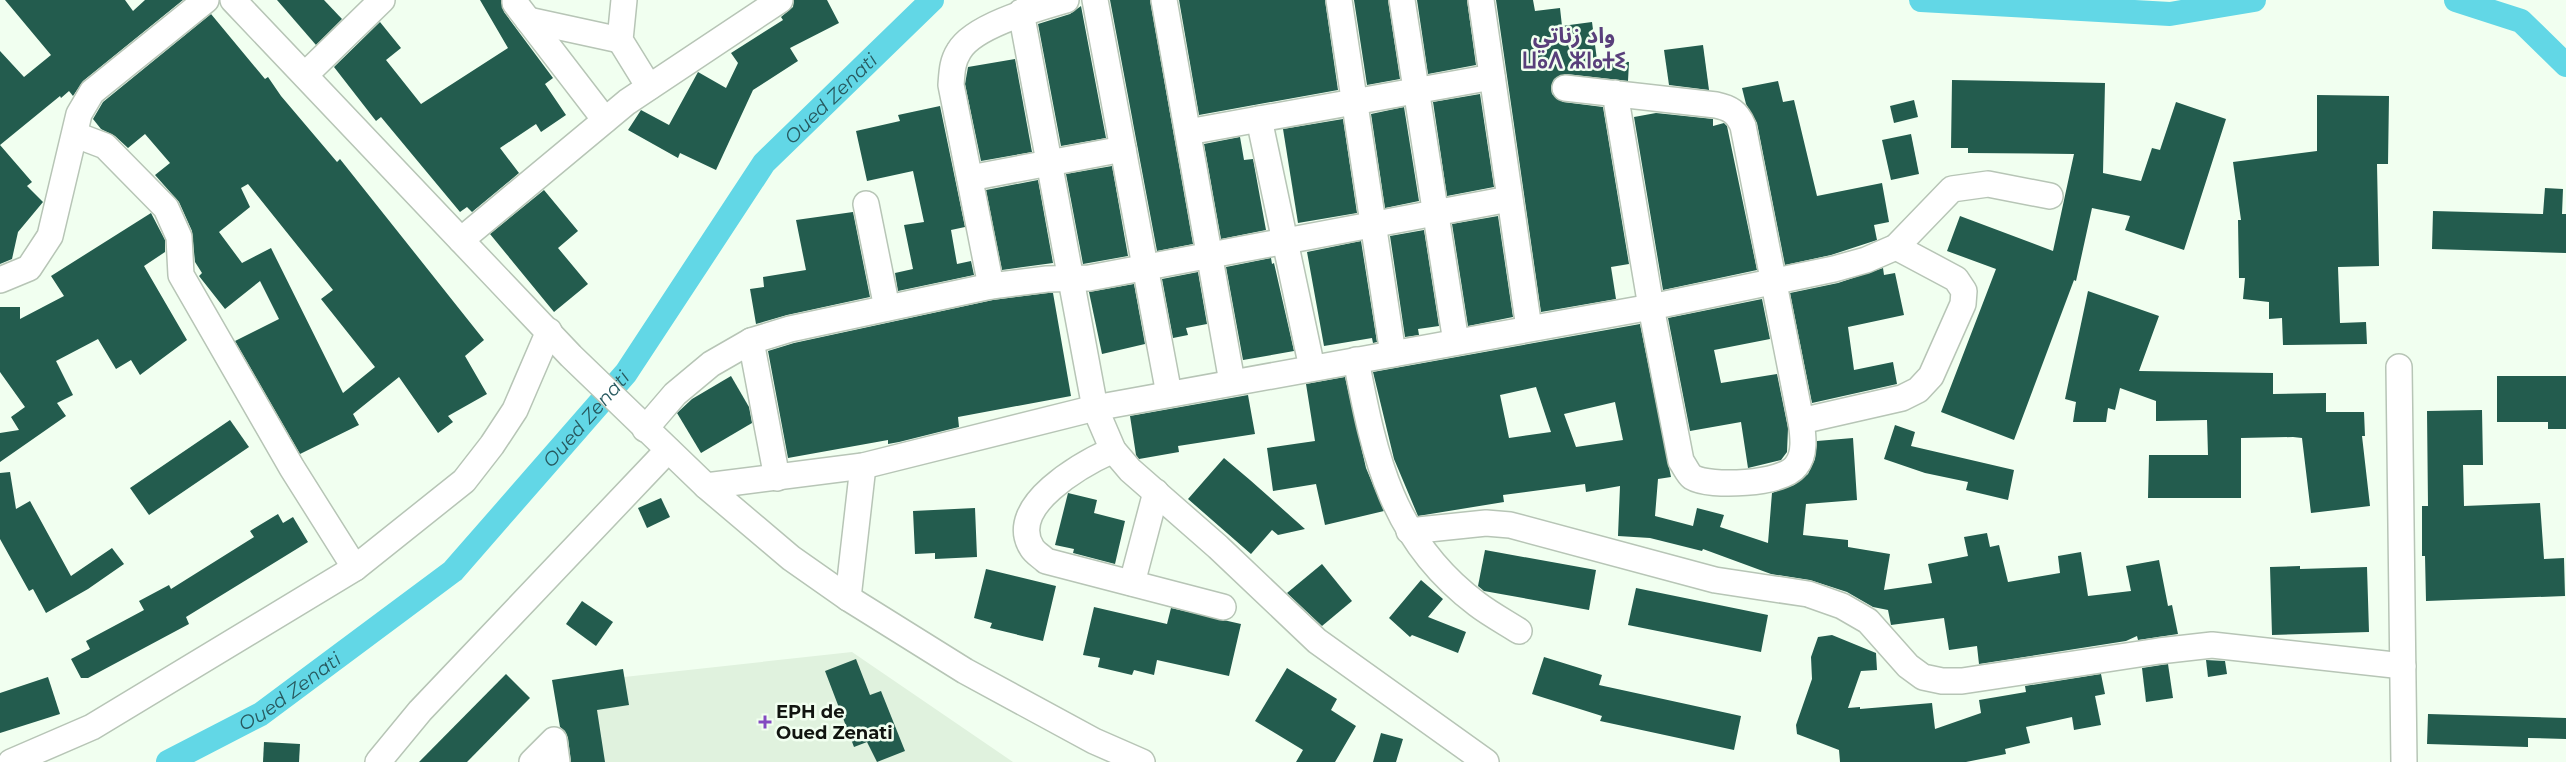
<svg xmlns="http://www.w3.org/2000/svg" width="2566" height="762" font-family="Montserrat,'Noto Sans Arabic','Noto Sans Tifinagh',sans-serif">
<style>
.built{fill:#e0f2de}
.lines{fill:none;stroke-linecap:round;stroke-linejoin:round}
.canal{stroke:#62d7e6;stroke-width:24}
.building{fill:#235c4e;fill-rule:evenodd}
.minor-casing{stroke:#b7c5b6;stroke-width:28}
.minor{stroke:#fff;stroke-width:25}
.poi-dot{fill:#834ac1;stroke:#f1fff0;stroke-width:2}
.labels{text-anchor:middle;stroke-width:5;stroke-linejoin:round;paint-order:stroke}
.poi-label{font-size:18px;font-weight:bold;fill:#111510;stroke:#f1fff0;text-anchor:start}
.water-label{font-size:19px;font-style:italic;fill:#27595f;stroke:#f1fff0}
.district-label{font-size:22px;font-weight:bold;fill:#593f7b;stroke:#f1fff0}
</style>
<rect width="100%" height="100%" fill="#f1fff0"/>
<polygon class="built" points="852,652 1013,762 580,762 569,683"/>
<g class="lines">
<g class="canal">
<polyline points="1921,0 2170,14 2254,0"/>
<polyline points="2456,0 2521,21 2566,65"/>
<path id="s1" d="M168 762 261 714 453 571 626 373 764 163 932 0"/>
</g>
</g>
<g class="building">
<polygon points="5,0 125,0 133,11 145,0 183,0 83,81 73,96 69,91 61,98 60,96 0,145 0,51 24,77 51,55"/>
<polygon points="277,0 324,0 342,19 316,45"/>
<polygon points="480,0 501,0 504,12 553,78 545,84 566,115 541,132 536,124 500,148 519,173 472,212 467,207 460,212 381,117 376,121 334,67 380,22 401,48 386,60 421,104 508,48"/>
<polygon points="794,0 827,0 839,23 790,48 798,61 753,90 716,170 680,153 678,158 628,130 641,110 669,125 698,72 726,88 738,63 731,53 783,20 781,17 793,7"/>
<polygon points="1110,0 1150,0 1193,244 1157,251"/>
<polygon points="1179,0 1325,0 1338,90 1199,115"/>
<polygon points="1354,0 1388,0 1400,79 1367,85"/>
<polygon points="1417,0 1467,0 1476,65 1428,74"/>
<polygon points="1496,0 1533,0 1535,11 1560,8 1562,26 1592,22 1597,60 1629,62 1628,81 1566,74 1554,79 1551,87 1552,94 1563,102 1603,107 1629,264 1611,267 1616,299 1541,312"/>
<polygon points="1081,6 1106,138 1061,146 1038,24 1070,14"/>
<path d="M211 14 265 79 268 77 281 96 337 162 340 159 484 340 465 356 487 394 448 416 453 422 438 433 399 377 353 414 359 425 300 454 235 341 279 319 260 281 225 309 199 276 202 273 195 262 192 231 179 202 155 175 170 163 145 134 128 148 115 136 101 129 93 119 103 102ZM248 184 333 290 321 299 375 367 343 393 271 248 242 263 219 232 250 207 241 188Z"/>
<polygon points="1703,45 1709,90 1669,85 1664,50"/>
<polygon points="1015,59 1032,152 981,161 965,84 968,67"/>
<polygon points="1952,80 2105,83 2103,173 2141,181 2152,148 2160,150 2176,102 2226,119 2184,250 2125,230 2130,216 2092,208 2076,281 2074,280 2014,440 1941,412 1996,269 1947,251 1960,216 2053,251 2074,154 1968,153 1968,148 1951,148"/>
<polygon points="1778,81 1783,102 1794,100 1817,196 1882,183 1889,222 1874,225 1877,240 1831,255 1785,265 1757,123 1746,104 1742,88"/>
<polygon points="1480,94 1494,187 1447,196 1433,102"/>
<polygon points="2317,95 2389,96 2388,164 2377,164 2379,266 2338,267 2340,323 2366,322 2367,344 2283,345 2282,318 2269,319 2269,302 2243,299 2245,278 2239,278 2238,220 2241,220 2233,162 2317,151"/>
<polygon points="1914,100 1918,117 1894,123 1890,106"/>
<polygon points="940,106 965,227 951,230 957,264 971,261 974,275 898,291 895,273 913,269 904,225 924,222 913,171 867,181 856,131 900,121 898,115"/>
<polygon points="1404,107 1419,201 1385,208 1371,114"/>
<polygon points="1656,113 1713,119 1713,126 1724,123 1727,126 1757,270 1663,290 1634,117"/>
<polygon points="1343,119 1357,213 1298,223 1283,129"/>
<polygon points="1911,134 1919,174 1891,180 1882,140"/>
<polygon points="1240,137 1244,160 1253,159 1266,230 1221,239 1204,144"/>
<polygon points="0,145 32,182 27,186 43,202 18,232 12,259 0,264"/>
<polygon points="1112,166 1128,256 1083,264 1066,174"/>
<polygon points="1038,180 1053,263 1002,270 986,190"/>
<polygon points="2545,188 2563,189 2562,214 2566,214 2566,253 2432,249 2433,211 2543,214"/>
<polygon points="544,190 578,231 558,248 588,284 554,312 490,234"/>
<polygon points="853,212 870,297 787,315 756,324 750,289 764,287 763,277 806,270 796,220"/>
<polygon points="151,213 165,240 165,252 144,266 187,340 140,375 131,360 116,369 98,339 56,361 73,395 57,403 66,416 0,462 0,433 19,430 11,417 25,407 0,372 0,307 20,307 20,319 64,296 51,276"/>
<polygon points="1498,216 1513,317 1468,326 1452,224"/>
<polygon points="1424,230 1439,326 1418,329 1419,335 1405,337 1390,236"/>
<polygon points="1361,241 1377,342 1373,343 1372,338 1324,346 1307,252"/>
<polygon points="1271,258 1272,264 1274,263 1294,351 1243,360 1226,267"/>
<polygon points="1883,268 1884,275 1895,273 1904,315 1848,327 1854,370 1893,362 1897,384 1812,403 1790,293 1838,283"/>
<polygon points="1198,272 1207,324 1186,328 1188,335 1173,338 1162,279"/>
<polygon points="1134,284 1145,344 1102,354 1089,292"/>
<polygon points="2088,291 2159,316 2139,371 2273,373 2273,394 2326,393 2326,412 2364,412 2365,436 2362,436 2370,506 2311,513 2302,438 2293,437 2241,438 2241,498 2148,498 2149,455 2208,455 2207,420 2156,421 2156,401 2120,388 2115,410 2108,408 2106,422 2073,422 2076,402 2065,399"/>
<polygon points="1048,293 1053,293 1071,396 958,417 959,427 899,442 888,444 888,440 788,458 768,351 794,343 993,300"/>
<polygon points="1762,299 1770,339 1714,350 1721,383 1777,374 1788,428 1787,452 1781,460 1748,468 1741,422 1690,431 1668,318"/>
<path d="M1640 324 1671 477 1658 479 1655 516 1693 526 1697 508 1724 515 1720 527 1768 543 1772 493 1794 485 1808 474 1815 459 1817 441 1853 438 1857 500 1806 504 1803 535 1848 540V547L1890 554 1884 590 1932 583 1928 564 1968 556 1964 537 1987 533 1990 547 1999 545 2008 582 2060 573 2058 556 2081 552 2088 596 2131 591 2126 566 2159 560 2168 606 2172 605 2178 634 2138 640 2137 636 2126 641 1979 664 1977 646 1949 650 1944 618 1891 625 1888 610 1873 607 1847 592 1810 580 1771 574 1703 549 1702 551 1650 538 1618 536 1620 486 1586 492 1585 484 1503 495 1504 502 1418 516 1394 459 1373 372ZM1536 387 1551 432 1509 438 1500 395ZM1615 402 1623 440 1576 447 1564 414Z"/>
<polygon points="731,376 749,407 752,423 701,453 677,413 692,399"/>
<polygon points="2497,376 2566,376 2566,429 2548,429 2548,422 2497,422"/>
<polygon points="1345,377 1366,468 1384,511 1325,525 1316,484 1273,491 1267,448 1315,441 1306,384"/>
<polygon points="1248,395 1255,434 1178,446 1179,452 1139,459 1136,455 1130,416"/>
<polygon points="2482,410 2483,465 2463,465 2464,506 2540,503 2544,559 2564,558 2565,596 2426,601 2425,556 2422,556 2422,506 2428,506 2427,411"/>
<polygon points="230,420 249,447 149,515 130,488"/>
<polygon points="1895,425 1915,432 1911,446 2014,470 2008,500 1966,490 1968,482 1925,473 1884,459"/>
<polygon points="1224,458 1250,480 1305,529 1278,535 1272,530 1251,554 1188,499"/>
<polygon points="10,472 16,509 30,501 71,576 112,548 124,564 88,589 46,613 33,589 29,591 0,539 0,473"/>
<polygon points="1068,493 1097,500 1094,513 1125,521 1115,564 1073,553 1074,549 1055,545"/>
<polygon points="661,498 670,517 647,528 638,508"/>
<polygon points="975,508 977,557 935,559 935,553 915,554 913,511"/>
<polygon points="278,514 283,523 293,517 308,542 186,617 189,624 88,678 81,678 71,659 90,649 86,641 144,610 139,601 169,585 171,589 254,537 250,531"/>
<polygon points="1485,550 1596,570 1589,610 1484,591 1478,586"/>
<polygon points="1322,564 1352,601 1322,626 1287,593"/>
<polygon points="2300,566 2300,569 2367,567 2369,632 2272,635 2270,567"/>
<polygon points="986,569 1056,586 1043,641 990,628 992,623 974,618"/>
<polygon points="1421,580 1443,599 1428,617 1466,632 1458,653 1412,635 1410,637 1389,618"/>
<polygon points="1636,588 1768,615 1761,652 1628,625"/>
<polygon points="582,601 613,622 596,646 566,624"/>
<polygon points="1094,607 1167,624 1171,608 1241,624 1229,676 1157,660 1154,675 1134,670 1132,675 1098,667 1100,658 1083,655"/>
<polygon points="1832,635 1876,653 1877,670 1861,671 1848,708 1860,707 1860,709 1932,703 1935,729 1981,713 1979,700 2026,692 2025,686 2101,674 2105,694 2095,696 2101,725 2074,730 2072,717 2026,727 2030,743 2005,749 2006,754 1966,762 1840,762 1839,750 1797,734 1796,725 1812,679 1811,657 1818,637"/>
<polygon points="1544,657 1602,675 1599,685 1741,716 1734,750 1600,721 1602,716 1532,694"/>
<polygon points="856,659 870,695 881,691 905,751 877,762 867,742 854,747 825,671"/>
<polygon points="2206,660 2225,661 2227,674 2208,677"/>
<polygon points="2168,664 2173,698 2146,702 2142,668"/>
<polygon points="1287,668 1337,699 1331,710 1356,726 1335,762 1296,762 1303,750 1255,721"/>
<polygon points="623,669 629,705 597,710 605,762 571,762 568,738 565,731 560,727 552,680"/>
<polygon points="506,674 530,698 467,762 419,762"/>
<polygon points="48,677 60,714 0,733 0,693"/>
<polygon points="2428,714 2566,718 2566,739 2528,738 2528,747 2427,744"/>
<polygon points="1381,733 1403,739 1396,762 1373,762"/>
<polygon points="264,742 300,744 299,762 263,762"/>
</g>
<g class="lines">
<defs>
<g id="minor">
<polyline points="233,0 571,356 706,486 791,558 848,598 965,671 1094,741 1142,762"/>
<polyline points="515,0 515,3 605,120"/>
<polyline points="624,0 620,40 649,87"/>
<polyline points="1095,0 1169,394"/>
<polyline points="1164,0 1232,382"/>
<polyline points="1339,0 1393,354"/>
<polyline points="1402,0 1456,342"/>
<polyline points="1481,0 1529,328"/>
<polyline points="1021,12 1095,408 1113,450 1130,470 1218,547 1317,641 1486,762"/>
<polyline points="528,20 620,40"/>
<polyline points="305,75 382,0"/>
<path d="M1565 88 1716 105C1730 108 1737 112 1743 126L1801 421C1803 435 1806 454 1796 466 1783 484 1710 488 1692 477 1688 474 1684 465 1681 461L1651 307 1615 93"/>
<polyline points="1259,119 1312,368"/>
<polyline points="1188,132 1492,77"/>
<polyline points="76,135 105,146 166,208 179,237 181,275 292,468 355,568"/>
<polyline points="970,178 1123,149"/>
<polyline points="866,204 887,308"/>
<polyline points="461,240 627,102 780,0"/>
<polyline points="0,280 29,268 50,236 79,114 92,92 206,0"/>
<path d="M991 286 951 85C952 72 952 62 959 51 974 25 1039 8 1066 0"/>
<polyline points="751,341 777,478"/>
<path d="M1356 360C1375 459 1392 540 1477 604 1490 614 1505 622 1519 631"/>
<polyline points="2399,367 2404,762"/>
<polyline points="1801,421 1902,398 1918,390 1931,376 1963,304 1964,291 1956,279 1896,247"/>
<polyline points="645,429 675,394 711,364 751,341 790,329 991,286 1047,279 1089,278 1509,199"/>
<path d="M1113 450C1084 463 1005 506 1032 548 1035 553 1042 557 1046 561L1223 607"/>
<polyline points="706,486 863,466 1095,408 1651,307 1834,269 1866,260 1896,247 1952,189 1988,184 2050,196"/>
<polyline points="1409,531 1486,523 1510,525 1715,580 1808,594 1842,606 1868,621 1908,666 1923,677 1942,681 1962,681 2159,651 2212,645 2403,666"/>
<polyline points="1132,583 1156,492"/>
<polyline points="848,598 863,466"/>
<polyline points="11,762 92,727 355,568 464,481 492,445 515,410 549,331"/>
<polyline points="378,762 420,711 668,450"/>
<polyline points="532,762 554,740 557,762"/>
</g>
</defs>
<use href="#minor" class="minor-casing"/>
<use href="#minor" class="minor"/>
</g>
<path class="poi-dot" d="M762.5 714.5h5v5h5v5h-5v5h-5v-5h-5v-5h5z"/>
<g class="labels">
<g class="poi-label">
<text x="776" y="718">EPH de<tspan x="776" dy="21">Oued Zenati</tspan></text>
</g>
<g class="water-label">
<text dy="7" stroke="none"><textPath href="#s1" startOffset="951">Oued Zenati</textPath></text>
<text dy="7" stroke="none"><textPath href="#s1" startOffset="546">Oued Zenati</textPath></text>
<text dy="7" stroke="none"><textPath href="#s1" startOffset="141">Oued Zenati</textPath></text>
</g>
<g class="district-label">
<text x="1574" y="43">واد زناتي<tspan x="1574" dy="25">ⵡⴰⴷ ⵣⵏⴰⵜⵉ</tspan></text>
</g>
</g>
</svg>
